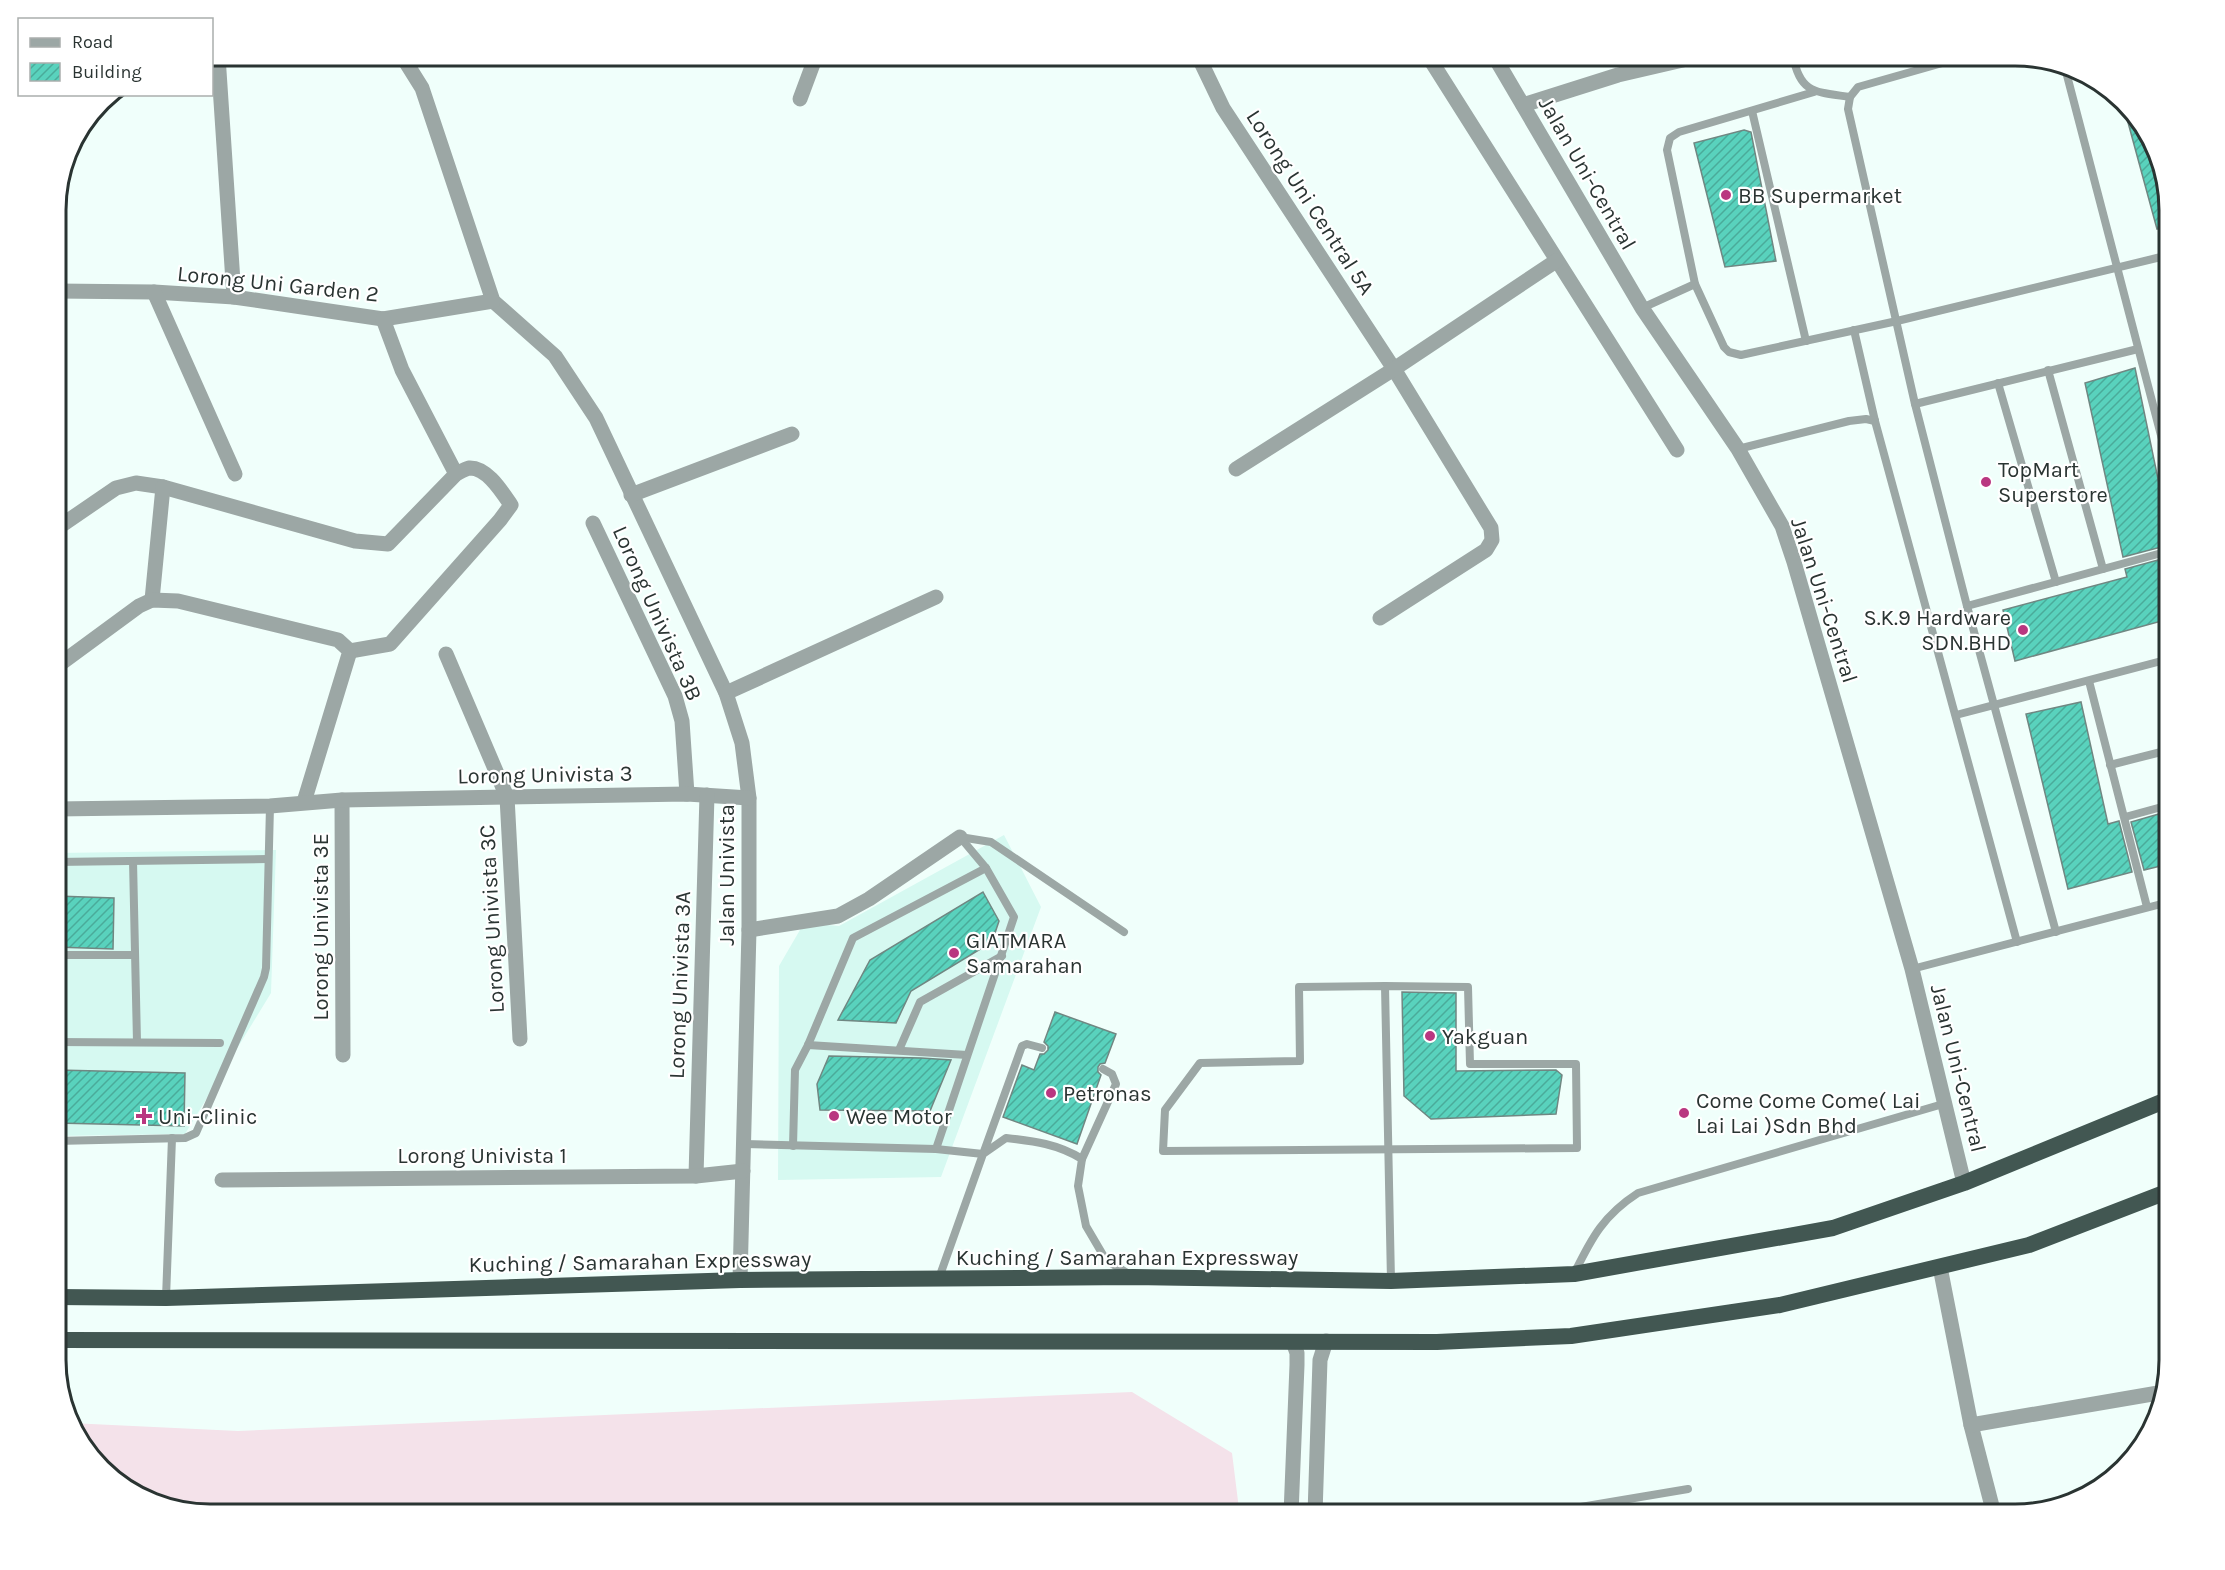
<svg xmlns="http://www.w3.org/2000/svg" width="2225" height="1570" font-family="Karla,sans-serif">
<style>
.built{fill:#d6f9f1}
.grass{fill:#f4e2ea}
.building{fill:url(#building-hatch);stroke:#708782;stroke-width:1.5}
.lines{fill:none;stroke-linecap:round;stroke-linejoin:round}
.service{stroke:#9ca7a5;stroke-width:8}
.minor{stroke:#9ca7a5;stroke-width:15}
.trunk{stroke:#425752;stroke-width:16}
.poi-dot{fill:#b93780;stroke:#fff;stroke-width:2}
.labels{text-anchor:middle;stroke-width:4.5;stroke-linejoin:round;paint-order:stroke}
.street-label{font-size:22px;fill:#2a3432;stroke:#fff}
.poi-label{font-size:22px;fill:#2a3432;stroke:#fff;text-anchor:start}
.rim{fill:none;stroke:#2a3432;stroke-width:3}
</style>
<defs>
<pattern id="building-hatch" width="6" height="6" patternUnits="userSpaceOnUse" patternTransform="scale(1.5)"><rect width="6" height="6" fill="#59d2bd"/><path d="M-1 1l2-2M0 6l6-6M5 7l2-2" fill="none" stroke="#4aab9a"/></pattern>
</defs>
<rect width="100%" height="100%" fill="#f0fffb"/>
<g class="built">
<polygon points="1004,835 1041,907 941,1177 778,1180 779,966 804,923 839,926"/>
<polygon points="276,850 271,993 185,1134 56,1136 56,853"/>
<polygon points="1671,1503 1689,1514 1602,1514"/>
</g>
<polygon class="grass" points="1132,1392 1232,1453 1239,1509 1203,1514 209,1514 160,1506 116,1483 72,1429 70,1423 238,1431"/>
<g class="building">
<polygon points="2123,104 2153,141 2169,209 2169,226 2157,229"/>
<polygon points="1744,130 1751,132 1776,261 1725,267 1694,143"/>
<polygon points="2135,368 2169,532 2169,545 2123,557 2085,383"/>
<polygon points="2169,557 2169,619 2015,661 2003,610 2127,577 2125,569"/>
<polygon points="2081,702 2108,824 2119,821 2132,872 2068,889 2026,714"/>
<polygon points="2169,811 2169,864 2144,870 2131,822"/>
<polygon points="983,892 999,921 992,942 911,991 896,1023 838,1020 870,960"/>
<polygon points="56,896 114,898 113,949 56,947"/>
<polygon points="1402,992 1456,993 1456,1071 1556,1070 1562,1075 1556,1114 1431,1119 1404,1096"/>
<polygon points="1055,1012 1116,1034 1105,1063 1100,1064 1098,1067 1098,1072 1101,1075 1077,1144 1003,1117 1022,1065 1034,1070 1040,1054 1044,1054 1048,1050 1048,1046 1044,1042"/>
<polygon points="829,1056 921,1058 951,1060 930,1111 820,1110 817,1084"/>
<polygon points="56,1070 185,1073 184,1126 56,1123"/>
</g>
<g class="lines">
<g class="service">
<path d="M1793 56C1800 94 1816 92 1850 97"/>
<polyline points="1967,56 1858,87 1850,97 1848,109 1915,404 1967,606 2056,932"/>
<polyline points="2064,64 2169,466"/>
<polyline points="1814,92 1679,132 1670,138 1667,150 1695,284 1724,347 1729,352 1741,355 1897,321 2169,255"/>
<polyline points="1752,111 1806,341"/>
<polyline points="1642,308 1695,284"/>
<polyline points="1854,330 1875,421 2017,942"/>
<polyline points="2048,370 2103,569"/>
<polyline points="1998,383 2056,582"/>
<polyline points="1915,404 2138,349"/>
<polyline points="1738,449 1849,421 1866,419 1875,421"/>
<polyline points="1967,606 2169,551"/>
<polyline points="2089,681 2147,907"/>
<polyline points="1956,715 2169,659"/>
<polyline points="2110,765 2169,750"/>
<polyline points="2125,817 2169,805"/>
<polyline points="960,837 991,842 1124,932"/>
<polyline points="133,861 137,1042"/>
<polyline points="56,862 268,859"/>
<polyline points="56,955 135,955"/>
<polyline points="1912,969 2169,902"/>
<polygon points="1385,986 1468,987 1470,1064 1576,1064 1577,1148 1163,1151 1165,1110 1200,1063 1300,1061 1299,987"/>
<polyline points="1385,986 1391,1281"/>
<polyline points="56,1042 220,1043"/>
<polyline points="808,1045 967,1055"/>
<polyline points="899,1050 920,1002 1002,956"/>
<polyline points="56,1141 185,1138 196,1133 264,977 266,968 270,806"/>
<polyline points="745,1144 936,1149 983,1154 1022,1046 1027,1044 1042,1048"/>
<polyline points="793,1146 795,1070 808,1045 853,938 986,868"/>
<polyline points="936,1149 1014,917 986,868 960,837"/>
<polyline points="1082,1159 1116,1084 1112,1074 1103,1069"/>
<path d="M1575 1272C1592 1237 1604 1215 1638 1193L1943 1104"/>
<path d="M939 1278 983 1154 1006 1138C1034 1141 1058 1144 1082 1159L1078 1186 1086 1226 1106 1260 1127 1273"/>
<polyline points="166,1298 172,1138"/>
<polyline points="1539,1514 1688,1489"/>
</g>
<g class="minor">
<polyline points="218,56 234,297"/>
<polyline points="402,56 422,88 493,301 555,356 596,418 726,693 742,743 749,798 749,930 740,1280"/>
<polyline points="1198,56 1223,108 1394,369 1491,528 1492,540 1486,550 1380,618"/>
<polyline points="1428,56 1677,450"/>
<polyline points="1494,56 1642,308 1738,449 1782,526 1794,562 1912,969 1964,1183"/>
<polyline points="800,99 816,56"/>
<polyline points="1523,105 1618,75 1700,56"/>
<polyline points="56,291 154,292 234,297 383,319 493,301"/>
<polyline points="154,292 235,474"/>
<polyline points="383,319 402,370 456,474"/>
<polyline points="1236,469 1394,369 1556,261"/>
<polyline points="631,495 792,434"/>
<polyline points="593,523 675,696 682,721 687,794"/>
<path d="M56 529 116 488 136 483 163 487 355 541 388 544 456 474C460 472 465 469 469 468 487 467 502 492 511 505L500 520 390 644 350 651"/>
<polyline points="152,600 163,487"/>
<polyline points="446,654 507,797 520,1039"/>
<polyline points="56,667 139,606 152,600 178,601 338,640 350,651 304,802"/>
<polyline points="726,693 936,597"/>
<polyline points="342,800 343,1055"/>
<polyline points="56,809 270,806 342,800 507,797 687,794 749,798"/>
<polyline points="749,930 838,916 869,899 960,837"/>
<polyline points="696,1176 707,795"/>
<polyline points="222,1180 696,1176 743,1171"/>
<polyline points="1940,1267 1971,1425 1994,1514"/>
<polyline points="1971,1425 2164,1392"/>
<polyline points="1291,1514 1297,1365 1297,1353 1293,1342"/>
<polyline points="1315,1514 1320,1360 1326,1341"/>
</g>
<g class="trunk">
<polyline points="56,1297 166,1298 740,1280 1133,1277 1391,1281 1574,1274 1833,1228 1964,1183 2169,1099"/>
<polyline points="56,1340 1437,1342 1571,1336 1780,1305 2029,1245 2169,1191"/>
</g>
</g>
<g class="poi-dot">
<circle cx="1726" cy="195" r="6"/>
<circle cx="1986" cy="482" r="6"/>
<circle cx="2023" cy="630" r="6"/>
<circle cx="954" cy="953" r="6"/>
<circle cx="1430" cy="1036" r="6"/>
<circle cx="1051" cy="1093" r="6"/>
<circle cx="1684" cy="1113" r="6"/>
<path d="M141 1107h6v6h6v6h-6v6h-6v-6h-6v-6h6z"/>
<circle cx="834" cy="1116" r="6"/>
</g>
<g class="labels">
<g class="street-label">
<text transform="translate(1588 173) rotate(60)" y="8">Jalan Uni-Central</text>
<text transform="translate(1311 202) rotate(57)" y="8">Lorong Uni Central 5A</text>
<text transform="translate(278 283) rotate(6)" y="8">Lorong Uni Garden 2</text>
<text transform="translate(1825 600) rotate(72)" y="8">Jalan Uni-Central</text>
<text transform="translate(658 613) rotate(66)" y="8">Lorong Univista 3B</text>
<text transform="translate(545 774) rotate(-1)" y="8">Lorong Univista 3</text>
<text transform="translate(726 875) rotate(-90)" y="8">Jalan Univista</text>
<text transform="translate(491 919) rotate(-93)" y="8">Lorong Univista 3C</text>
<text transform="translate(320 927) rotate(-90)" y="8">Lorong Univista 3E</text>
<text transform="translate(679 985) rotate(-88)" y="8">Lorong Univista 3A</text>
<text transform="translate(1959 1068) rotate(76)" y="8">Jalan Uni-Central</text>
<text x="482" y="1163">Lorong Univista 1</text>
<text x="1127" y="1265">Kuching / Samarahan Expressway</text>
<text transform="translate(640 1261) rotate(-1)" y="8">Kuching / Samarahan Expressway</text>
</g>
<g class="poi-label">
<text x="1738" y="203">BB Supermarket</text>
<text x="1998" y="477">TopMart<tspan x="1998" dy="25">Superstore</tspan></text>
<text x="2011" y="625" text-anchor="end">S.K.9 Hardware<tspan x="2011" dy="25">SDN.BHD</tspan></text>
<text x="966" y="948">GIATMARA<tspan x="966" dy="25">Samarahan</tspan></text>
<text x="1442" y="1044">Yakguan</text>
<text x="1063" y="1101">Petronas</text>
<text x="1696" y="1108">Come Come Come( Lai<tspan x="1696" dy="25">Lai Lai )Sdn Bhd</tspan></text>
<text x="158" y="1124">Uni-Clinic</text>
<text x="846" y="1124">Wee Motor</text>
</g>
</g>
<path d="M0 0H2225V1570H0ZM210 66H2015A144 144 0 0 1 2159 210V1360A144 144 0 0 1 2015 1504H210A144 144 0 0 1 66 1360V210A144 144 0 0 1 210 66Z" fill="#fff" fill-rule="evenodd"/>
<path class="rim" d="M210 66H2015A144 144 0 0 1 2159 210V1360A144 144 0 0 1 2015 1504H210A144 144 0 0 1 66 1360V210A144 144 0 0 1 210 66Z"/>
<rect x="18" y="18" width="195" height="78" fill="#ffffff" stroke="#aaaead" stroke-width="1.5"/>
<rect x="30" y="38" width="30" height="9" fill="#9ca7a5" stroke="#aaaead" stroke-width="1.5"/>
<text x="72" y="48" font-size="18" fill="#2a3432">Road</text>
<rect x="30" y="63" width="30" height="18" fill="url(#building-hatch)" stroke="#aaaead" stroke-width="1.5"/>
<text x="72" y="78" font-size="18" fill="#2a3432">Building</text>
</svg>
